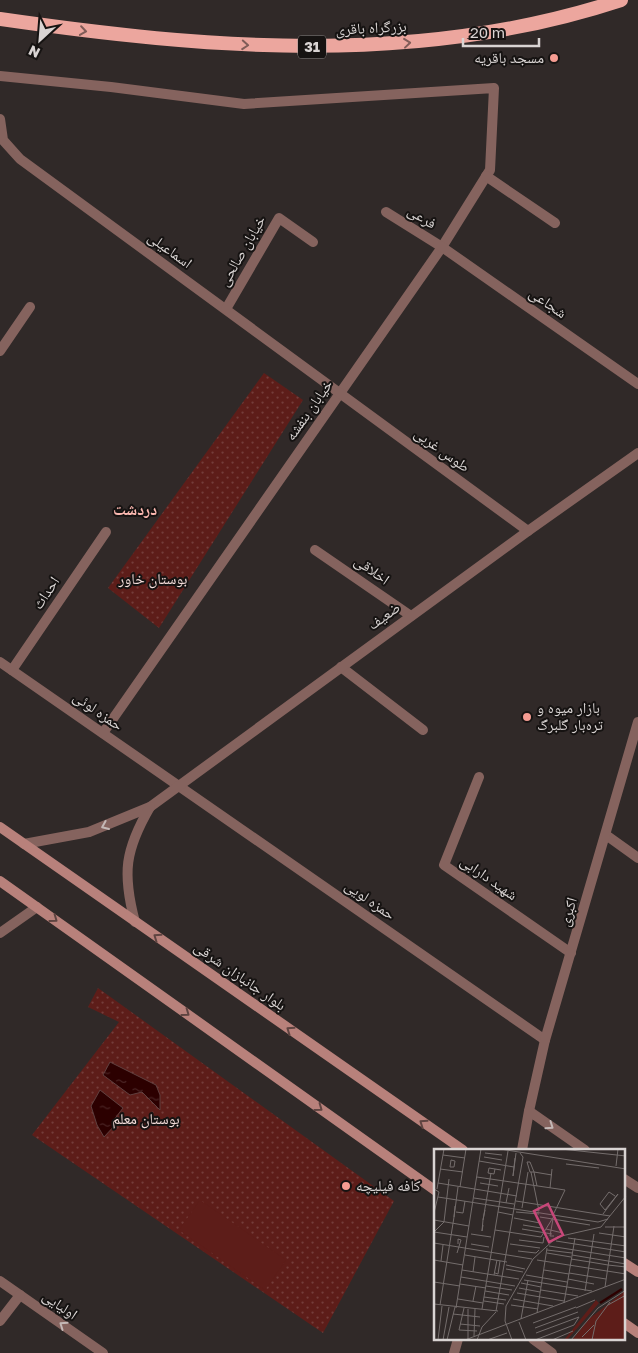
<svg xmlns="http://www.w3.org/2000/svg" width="638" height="1353" font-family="'Golos Text','Noto Naskh Arabic',sans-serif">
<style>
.park{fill:url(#park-dots)}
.garden{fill:#5d1d19}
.water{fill:url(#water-ripples);stroke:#60403f}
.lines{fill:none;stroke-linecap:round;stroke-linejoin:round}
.minor{stroke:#85635e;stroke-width:10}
.secondary{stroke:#b8817b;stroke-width:10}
.trunk{stroke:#eca69e;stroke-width:14}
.oneway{stroke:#815c58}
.oneway2{stroke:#c4b8b6}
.oneway3{stroke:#5f4441}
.poi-dot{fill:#f59c92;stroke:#161312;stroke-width:2}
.labels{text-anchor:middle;stroke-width:4;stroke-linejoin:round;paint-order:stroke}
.shield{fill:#161312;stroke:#9e9a99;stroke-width:1}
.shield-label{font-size:14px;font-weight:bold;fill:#d9d4d3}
.street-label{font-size:15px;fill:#d9d4d3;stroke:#161312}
.poi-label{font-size:15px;fill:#d9d4d3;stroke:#161312;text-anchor:start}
.park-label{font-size:15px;fill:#f4ddda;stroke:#161312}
.neighbourhood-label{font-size:16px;font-weight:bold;fill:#fdb9b1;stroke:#161312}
.inset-river{fill:none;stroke:#2c0000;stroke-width:2.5}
.inset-road{fill:none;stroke:#746d6c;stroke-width:1}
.view{fill:#c84779;fill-opacity:0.15;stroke:#c84779;stroke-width:2.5}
.inset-edge{fill:none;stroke:#d9d4d3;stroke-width:2.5}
</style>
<defs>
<pattern id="park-dots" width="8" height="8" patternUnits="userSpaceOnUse" patternTransform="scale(1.25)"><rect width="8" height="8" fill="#5d1d19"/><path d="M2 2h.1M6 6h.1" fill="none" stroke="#743d3a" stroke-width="1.8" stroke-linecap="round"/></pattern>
<pattern id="water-ripples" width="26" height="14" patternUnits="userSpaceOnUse" patternTransform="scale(1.25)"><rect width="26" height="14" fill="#2c0000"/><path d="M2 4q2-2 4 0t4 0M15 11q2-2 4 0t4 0" fill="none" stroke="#4a2424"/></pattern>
</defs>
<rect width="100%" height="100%" fill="#302928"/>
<g class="park">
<polygon points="264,373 303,400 159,628 108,588"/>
<polygon points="98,988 394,1201 323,1333 32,1135 119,1022 88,1007"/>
</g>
<polygon class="garden" points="200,1200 286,1260 265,1290 179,1230"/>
<g class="water">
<polygon points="110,1062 156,1085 160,1095 160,1110 142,1092 130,1095 103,1075"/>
<polygon points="100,1090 123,1108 113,1121 116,1124 104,1137 97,1125 91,1106"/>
</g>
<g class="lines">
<g class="minor">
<polyline points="0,76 111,87 244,104 494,88 490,170 442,247 103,733"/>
<polyline points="0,119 3,140 20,159 528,531"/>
<polyline points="486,176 555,223"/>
<polyline points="386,212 442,247 638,384"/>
<polyline points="226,309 279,218 313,242"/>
<polyline points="0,351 30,307"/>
<polyline points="315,550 411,616"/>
<polyline points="0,662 545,1040"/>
<polyline points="341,667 423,730"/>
<polyline points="12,670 106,532"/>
<polyline points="479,777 444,865 571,953"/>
<polyline points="606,835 638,858"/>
<polyline points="24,844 89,832 150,807 528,531 638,453"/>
<path d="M135 922C122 873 125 850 150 807"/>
<polyline points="0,933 37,907"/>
<polyline points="529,1111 545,1040 638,722"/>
<polyline points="522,1150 529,1111 585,1150"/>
<polyline points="624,1179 638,1188"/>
<polyline points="0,1281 103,1353"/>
<polyline points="0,1321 20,1295"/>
<polyline points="533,1339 552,1353"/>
<polyline points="454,1353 458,1339"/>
</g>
<g class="secondary">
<polyline points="0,827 463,1150"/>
<polyline points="0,881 436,1191"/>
<polyline points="624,1263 638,1272"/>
<polyline points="624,1323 638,1333"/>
</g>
<path class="trunk" d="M0 19C208 49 418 67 621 0"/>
</g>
<defs><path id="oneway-chevron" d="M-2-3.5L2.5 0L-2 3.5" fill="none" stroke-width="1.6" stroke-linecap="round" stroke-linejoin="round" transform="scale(1.25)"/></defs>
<g class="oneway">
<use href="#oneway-chevron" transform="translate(83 31) rotate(8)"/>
<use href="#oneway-chevron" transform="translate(407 43) rotate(-6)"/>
<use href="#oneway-chevron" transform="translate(245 45) rotate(4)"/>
</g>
<g class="oneway2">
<use href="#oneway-chevron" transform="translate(105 826) rotate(157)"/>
<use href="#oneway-chevron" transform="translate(550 1126) rotate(35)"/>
<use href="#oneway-chevron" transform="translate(63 1325) rotate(-145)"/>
</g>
<g class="oneway3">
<use href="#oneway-chevron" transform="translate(54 919) rotate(36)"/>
<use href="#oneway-chevron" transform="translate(157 937) rotate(-145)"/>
<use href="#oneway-chevron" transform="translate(186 1013) rotate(36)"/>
<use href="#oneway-chevron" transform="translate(290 1030) rotate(-145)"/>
<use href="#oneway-chevron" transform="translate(319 1108) rotate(36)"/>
<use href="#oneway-chevron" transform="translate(423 1123) rotate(-145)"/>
</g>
<g class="poi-dot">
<circle cx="554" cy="58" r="5"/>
<circle cx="527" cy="717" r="5"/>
<circle cx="346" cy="1186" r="5"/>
</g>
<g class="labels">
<rect class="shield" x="298" y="35.5" width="28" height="23" rx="4"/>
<g class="shield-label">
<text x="312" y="52">31</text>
</g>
<g class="street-label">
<text transform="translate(371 28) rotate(-3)" y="5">بزرگراه باقری</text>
<text transform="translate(422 217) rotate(32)" y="5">فرعی</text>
<text transform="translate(170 250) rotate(36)" y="5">اسماعیلی</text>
<text transform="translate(242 251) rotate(-60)" y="5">خیابان صالحی</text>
<text transform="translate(548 303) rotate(35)" y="5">شجاعی</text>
<text transform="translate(309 410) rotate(-55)" y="5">خیابان بنفشه</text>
<text transform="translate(442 450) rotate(36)" y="5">طوس غربی</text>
<text transform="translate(372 570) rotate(35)" y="5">اخلاقی</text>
<text transform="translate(46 593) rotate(-56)" y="5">احداث</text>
<text transform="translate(384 616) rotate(-36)" y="5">ضعیف</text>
<text transform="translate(98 711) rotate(35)" y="5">حمزه لوئی</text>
<text transform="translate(489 878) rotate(35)" y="5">شهید دارابی</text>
<text transform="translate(370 900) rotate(35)" y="5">حمزه لویی</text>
<text transform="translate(568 912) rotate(-73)" y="5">اکبری</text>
<text transform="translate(240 976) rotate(35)" y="5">بلوار جانبازان شرقی</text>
<text transform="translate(60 1305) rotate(35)" y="5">اولیایی</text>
</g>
<g class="poi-label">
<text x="544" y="63" text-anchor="end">مسجد باقریه</text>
<text x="537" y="713">بازار میوه و<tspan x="537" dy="17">تره‌بار گلبرگ</tspan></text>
<text x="356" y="1191">کافه فیلیچه</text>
</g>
<g class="park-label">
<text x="153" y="584">بوستان خاور</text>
<text x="146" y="1124">بوستان معلم</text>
</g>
<g class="neighbourhood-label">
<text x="135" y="515">دردشت</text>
</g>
</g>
<g transform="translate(434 1149)">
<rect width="191" height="191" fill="#302928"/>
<path d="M191 142V191H138L156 169ZM162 151 165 154 133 191H130Z" fill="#5d1d19"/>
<path class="inset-river" d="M166 154 188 140"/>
<path class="inset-road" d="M66 0 192 20M127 0 192 7M51 4 68 6M9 6 31 9M50 8 68 11M81 9 79 27 82 4M17 11 21 12 20 18H16ZM45 12 80 18M93 13H96L100 23H96ZM132 15 165 19M182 17 184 0M6 20 29 23M61 20 60 25 54 24 55 19 67 21M97 23 105 62 101 61M43 28 131 41 119 66M4 34 83 47M46 34 64 37M103 37 100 23 118 26M26 38 32 0M116 39 118 20M3 40 10 0M4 48 164 73 174 70M40 49 80 55M82 52 176 67M72 54 75 39M21 57 20 68 24 38M88 59 94 23M51 61 49 71 57 24M22 63 29 64 31 52M64 63 79 66M82 63 105 65M0 64 5 43 0 40M169 65 184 45 171 61 166 55 175 43 181 47M106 68 156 76M80 69 106 74M119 70 116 87H120M0 71 35 77M49 76 48 82 49 71M89 76 107 79M171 78H192M88 80 118 85M112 80 129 84M61 81 107 88 120 67M0 83 10 73 15 30M0 83 33 88M165 84 192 88M37 85 57 88M134 89 192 97M85 91 109 94 110 88M122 92 192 103M0 94 98 110M37 95 55 98M76 95 106 99M115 97 192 109M113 101 138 104M84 102 102 104 105 101M23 104 27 91 24 90V95M113 104 137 108M31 106 73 113M138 106 192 115M137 110 156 113M0 111 29 116M103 111 192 125M7 112 9 96M156 113 174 116M72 116 91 120M174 116 192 118M72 120 89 123M28 121 85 130M110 121 135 125M39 123 41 108M61 124 64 125 66 112M135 124 172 130M60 126 63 111M92 126 133 133M27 128 81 137M134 130 160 135M90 131 158 142M0 133 26 137M87 134 107 138M26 135 52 139M52 137 78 141M171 138 180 77M85 139 106 143M107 141 144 147M51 142 75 146M151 142 160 85M83 144 130 152M50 148 72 151M24 150 49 154M79 150 119 157M39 152 42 137M50 152 70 155M130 154 141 89M0 155 64 162M6 156 20 68M77 156 104 160M174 156 192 146M22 159 47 0M30 159 25 181 43 182M142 159 161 151M34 160V190M48 160 74 2M62 162 89 8 86 4M103 164 113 99M19 165 46 168M87 170 94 131M85 173 92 191M99 174 142 158M26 175 46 177M101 179 144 163M102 184 145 168M40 187 41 160M148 188 160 176M4 191 8 157M9 191 15 158M13 191 21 158M31 191 192 130M43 191 48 178 62 163M53 191 73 184M78 191 71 172 72 157 99 110 123 88 167 78 192 47M101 191 140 176 145 168M118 191 139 182M137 191 164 159 192 141M158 191 162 172 176 153"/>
<path class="view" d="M114 55 129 86 115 93 100 62Z"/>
<rect width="191" height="191" class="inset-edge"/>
</g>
<g transform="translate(40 40) rotate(206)" stroke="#161312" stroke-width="4" paint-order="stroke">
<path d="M0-4L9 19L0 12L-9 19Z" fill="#d9d4d3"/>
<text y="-8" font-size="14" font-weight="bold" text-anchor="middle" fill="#d9d4d3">N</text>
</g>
<path d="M463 38v8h76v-8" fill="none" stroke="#d9d4d3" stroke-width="2.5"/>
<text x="470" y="38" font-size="15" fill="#d9d4d3" stroke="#161312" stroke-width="4" paint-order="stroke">20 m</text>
</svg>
